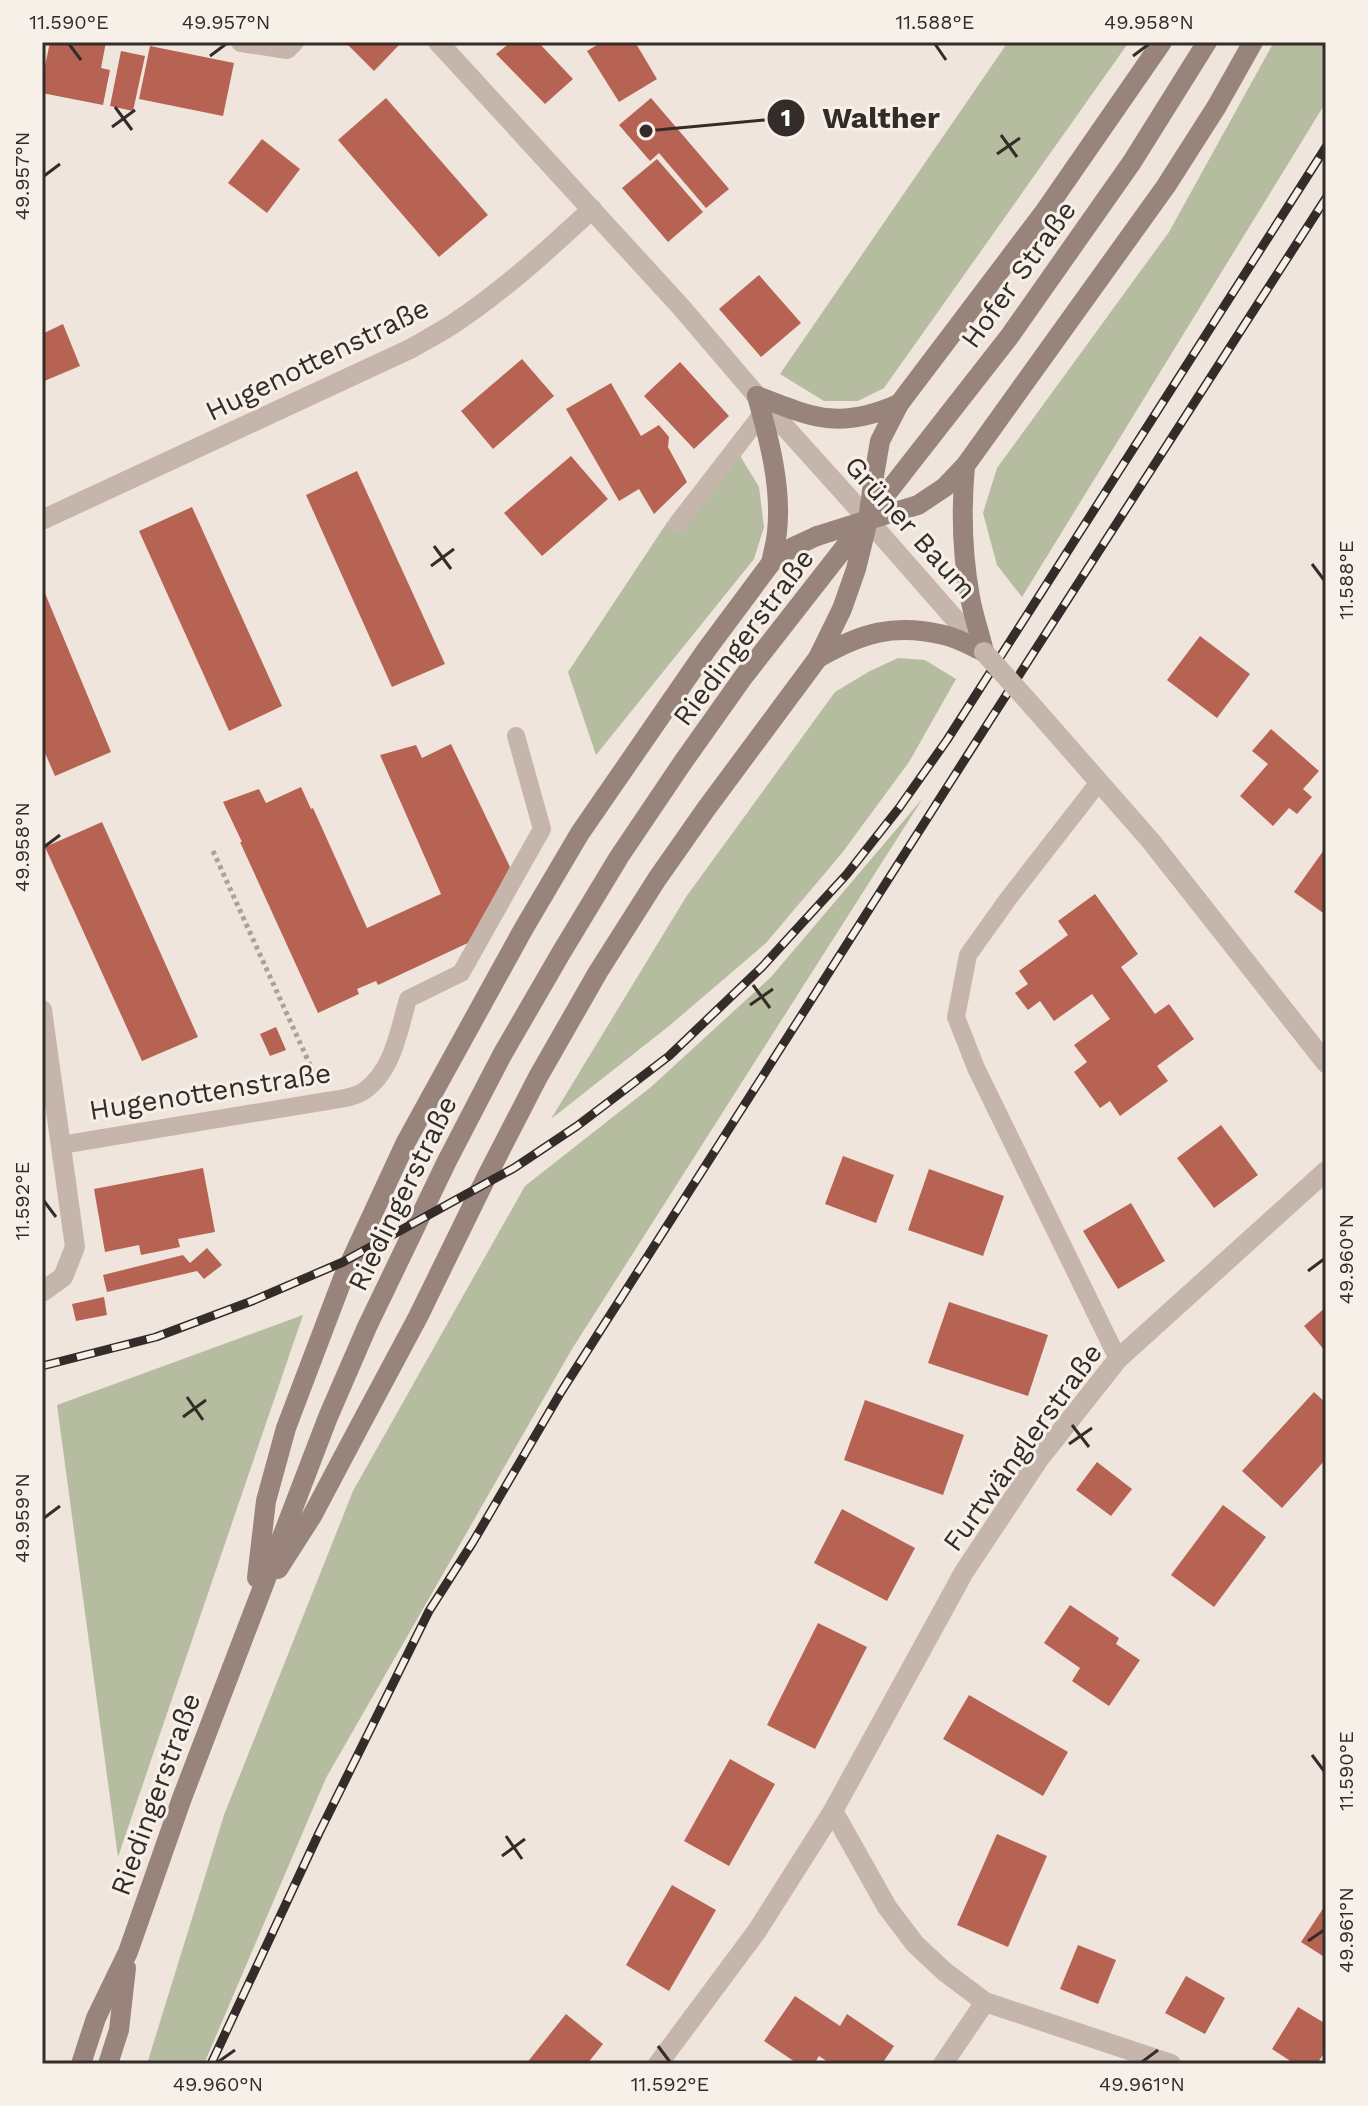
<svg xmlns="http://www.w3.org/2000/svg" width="1368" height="2106" font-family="'Work Sans',sans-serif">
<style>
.green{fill:#b5bc9f}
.building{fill:#b76353}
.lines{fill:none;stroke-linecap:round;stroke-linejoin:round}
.path{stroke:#b19f95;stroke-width:5;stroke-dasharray:4 4;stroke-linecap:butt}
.service{stroke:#c6b5ab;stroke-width:18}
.minor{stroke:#c6b5ab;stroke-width:20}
.tertiary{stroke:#c6b5ab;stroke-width:20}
.secondary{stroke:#99847c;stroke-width:20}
.rail-casing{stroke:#342c29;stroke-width:9}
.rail{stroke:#f7f0e9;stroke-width:6;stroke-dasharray:18;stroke-linecap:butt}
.tertiary-bridge{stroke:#c6b5ab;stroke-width:20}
.secondary-bridge{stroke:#99847c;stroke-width:20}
.ticks{fill:none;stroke:#342c29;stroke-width:3}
.labels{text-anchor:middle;stroke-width:6;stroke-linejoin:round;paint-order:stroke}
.street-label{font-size:28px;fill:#342c29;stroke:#f7f0e9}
.leader{fill:none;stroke:#342c29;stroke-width:3}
.callout-dot{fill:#342c29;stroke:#f7f0e9;stroke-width:3}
.mark-label{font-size:24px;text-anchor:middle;font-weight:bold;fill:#fff}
.callout-label{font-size:30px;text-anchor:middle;font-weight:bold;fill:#342c29;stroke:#f7f0e9;stroke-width:6;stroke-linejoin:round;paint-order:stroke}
.neatline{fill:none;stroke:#342c29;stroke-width:3}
.ticks-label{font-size:20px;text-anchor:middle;fill:#342c29}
</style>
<rect width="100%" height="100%" fill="#efe5dd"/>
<g class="green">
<polygon points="1008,42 1129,42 884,388 858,401 824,401 780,374"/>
<polygon points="1274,42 1326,42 1326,102 1022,597 997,565 983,513 997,468 1169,232"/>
<polygon points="739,454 759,487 764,527 754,559 596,755 568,672 668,521 678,533"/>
<polygon points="898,658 925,660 956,679 909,762 842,853 766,943 669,1026 551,1119 686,897 835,692 870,671"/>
<polygon points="923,798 572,1349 326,1778 204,2064 147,2064 224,1815 353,1491 525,1186 651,1087 771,977"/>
<polygon points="303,1315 118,1857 57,1405"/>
</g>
<g class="building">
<polygon points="50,42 106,42 101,68 110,70 103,105 42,93 42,80"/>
<polygon points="345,42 402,42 374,71"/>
<polygon points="511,42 538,42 573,79 545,104 496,54"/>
<polygon points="602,42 635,42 657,79 619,102 587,51"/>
<polygon points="150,46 234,63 223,116 139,99"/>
<polygon points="121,51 145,56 133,111 110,106"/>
<polygon points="386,98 488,215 439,257 338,140"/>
<polygon points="651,98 729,189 706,208 659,153 650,161 619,125"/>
<polygon points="262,139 300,169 267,213 228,183"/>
<polygon points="657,159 703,212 668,242 622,188"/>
<polygon points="759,275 801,323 761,357 719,309"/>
<polygon points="63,324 80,366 42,382 42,334"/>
<polygon points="522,359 554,396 493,449 461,411"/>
<polygon points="680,362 729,416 694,449 644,396"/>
<polygon points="611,383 641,436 659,425 669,437 668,447 687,482 654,514 639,489 619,501 566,409"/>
<polygon points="571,456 608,499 542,556 504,513"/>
<polygon points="357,471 445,664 392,687 306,495"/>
<polygon points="192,507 282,706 229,731 139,531"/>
<polygon points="42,586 111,752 55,776 42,746"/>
<polygon points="1200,636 1250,674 1217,718 1167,680"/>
<polygon points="1271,729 1319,771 1303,789 1312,797 1297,814 1289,808 1273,826 1240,796 1268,764 1252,751"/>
<polygon points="451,744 510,867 470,942 378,985 376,981 357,989 359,994 318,1013 240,842 242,842 223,802 259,789 266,803 301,787 311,809 313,808 367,928 441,894 380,755 416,745 422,758"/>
<polygon points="102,822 198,1037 142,1061 45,847"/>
<polygon points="1326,847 1326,915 1294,892"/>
<polygon points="1095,894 1138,954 1121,967 1155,1014 1169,1004 1194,1039 1157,1066 1168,1081 1120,1116 1110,1101 1100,1108 1074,1072 1087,1062 1074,1045 1110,1019 1092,994 1054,1021 1040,1001 1028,1010 1015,993 1028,984 1019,971 1068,935 1058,921"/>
<polygon points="276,1027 286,1050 270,1056 260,1034"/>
<polygon points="1221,1125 1258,1175 1214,1208 1177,1158"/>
<polygon points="843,1156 894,1175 876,1223 825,1204"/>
<polygon points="203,1168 215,1232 178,1239 180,1247 141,1255 139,1245 105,1252 94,1189"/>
<polygon points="929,1169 1004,1196 983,1256 908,1230"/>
<polygon points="1131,1203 1165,1261 1118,1289 1083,1231"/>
<polygon points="207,1248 222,1265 204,1279 197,1271 107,1292 103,1275 183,1255 190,1263"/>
<polygon points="104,1297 107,1315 76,1321 72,1304"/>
<polygon points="949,1302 1048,1335 1028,1396 928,1363"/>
<polygon points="1326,1307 1326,1352 1304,1326"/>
<polygon points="1314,1392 1326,1403 1326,1459 1282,1508 1242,1471"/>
<polygon points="865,1400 964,1435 943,1495 844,1460"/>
<polygon points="1097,1462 1132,1489 1111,1516 1076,1490"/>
<polygon points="1223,1505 1266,1537 1214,1607 1171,1575"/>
<polygon points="842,1509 915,1548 887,1601 814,1563"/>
<polygon points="1070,1605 1119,1638 1116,1644 1140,1660 1109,1706 1072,1681 1080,1668 1044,1643"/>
<polygon points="818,1623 867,1647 815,1749 767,1725"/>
<polygon points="969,1695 1068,1752 1043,1796 943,1739"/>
<polygon points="730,1759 775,1784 729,1866 684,1841"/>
<polygon points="997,1834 1047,1856 1008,1947 957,1925"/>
<polygon points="672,1885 716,1910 669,1991 626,1965"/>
<polygon points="1326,1904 1326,1958 1301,1942"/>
<polygon points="1078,1945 1116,1960 1098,2004 1060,1989"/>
<polygon points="1186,1976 1225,1998 1205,2034 1165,2013"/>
<polygon points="795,1996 840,2026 847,2014 894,2046 882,2064 831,2064 819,2056 814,2064 798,2064 764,2041"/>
<polygon points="1298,2007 1326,2024 1326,2050 1317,2064 1295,2064 1272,2049"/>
<polygon points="566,2014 603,2044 587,2064 526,2064"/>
</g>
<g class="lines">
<polyline class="path" points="213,851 316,1078"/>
<g class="service">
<polyline points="677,524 762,414"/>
<polyline points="1099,782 1008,899 968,955 956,1017 976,1068 1118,1359"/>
<path d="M61 1145 327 1101C338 1099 354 1098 364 1091 393 1071 399 1030 408 999L461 973 542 829 516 736"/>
</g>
<g class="minor">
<polyline points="241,42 287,49 294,42"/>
<path d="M42 520 410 349C424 341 439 333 453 324 503 291 548 250 592 209"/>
<polyline points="42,1010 75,1247 63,1277 42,1292"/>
<polyline points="833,1811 887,1907 915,1944 945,1972 985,2002 1171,2064"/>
<polyline points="658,2064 757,1931 833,1811 964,1572 1039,1459 1118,1359 1326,1171"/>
<polyline points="943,2064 985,2002"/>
</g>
<g class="tertiary">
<polyline points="438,42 681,307 757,396 848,497"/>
<polyline points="868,520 984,652"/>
<polyline points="1035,709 1150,840 1326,1063"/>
</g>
<g class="secondary">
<path d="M757 396C769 439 782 487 777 532 776 543 773 553 771 563"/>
<path d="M757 396C814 418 839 430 899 404"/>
<path d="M965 466C961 510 962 553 970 597 973 615 980 634 984 652"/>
<polyline points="874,476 880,441 899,404 1045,211 1162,42"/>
<path d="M818 658C861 633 894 623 944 635 958 638 971 646 984 652"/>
<polyline points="278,1569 312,1516 357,1431 418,1317 487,1176 538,1077 598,972 657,879 706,809 818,658 842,609 856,569 868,520 918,505 945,487 965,466 1166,186 1217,106 1253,42"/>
<polyline points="257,1578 266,1501 286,1428 343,1278 406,1142 524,928 580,833 707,649 771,563 793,547 817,536"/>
<polyline points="81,2064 96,2018 128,1952 182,1798 328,1417 367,1327 447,1161 502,1055 561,953 619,857 683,762 744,676 1009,337 1132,162 1207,42"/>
<polyline points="108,2064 119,2030 126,1968"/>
</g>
<defs>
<g id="rail">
<polyline points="42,1366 156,1337 252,1301 343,1262 514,1168 577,1126 669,1056 762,967 847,874 899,808 947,740 1326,147"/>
<polyline points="211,2064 319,1833 429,1611 473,1542 561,1392 967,756 1326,198"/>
</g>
</defs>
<use href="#rail" class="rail-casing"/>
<use href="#rail" class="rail"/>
<g class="tertiary-bridge">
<polyline points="848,497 868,520"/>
<polyline points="984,652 1035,709"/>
</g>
<polyline class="secondary-bridge" points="817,536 868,520 874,476"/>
</g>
<path class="ticks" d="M69 44 81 60M935 44 946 60M210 56 226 44M1133 56 1149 44M115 107 132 130M112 127 135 110M1001 135 1017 157M997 154 1020 138M44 176 60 164M434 546 451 569M1312 564 1324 580M431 566 454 549M44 847 60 835M753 985 770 1008M750 1005 773 989M44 1201 56 1217M1308 1271 1324 1259M187 1397 203 1420M183 1417 206 1400M1072 1425 1089 1447M1069 1444 1092 1428M44 1518 60 1506M1312 1755 1324 1771M506 1836 522 1859M502 1856 525 1839M1308 1941 1324 1930M658 2046 670 2062M218 2062 235 2050M1142 2062 1158 2050"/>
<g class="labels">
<g class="street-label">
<text transform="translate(1018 274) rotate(-54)" y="10">Hofer Straße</text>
<text transform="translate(317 359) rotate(-26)" y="10">Hugenottenstraße</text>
<text transform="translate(911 527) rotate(48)" y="10">Grüner Baum</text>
<text transform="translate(743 637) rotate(-53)" y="10">Riedingerstraße</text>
<text transform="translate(210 1091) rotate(-9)" y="10">Hugenottenstraße</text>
<text transform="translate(402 1193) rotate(-64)" y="10">Riedingerstraße</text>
<text transform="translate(1022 1447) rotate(-54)" y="10">Furtwänglerstraße</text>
<text transform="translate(155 1794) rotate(-70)" y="10">Riedingerstraße</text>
</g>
</g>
<path class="leader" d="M646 131L786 118"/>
<g class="callout-dot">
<circle cx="646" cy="131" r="8"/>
<circle cx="786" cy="118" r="20"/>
</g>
<g class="mark-label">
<text x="786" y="126">1</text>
</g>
<g class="callout-label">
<text x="881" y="128">Walther</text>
</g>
<rect width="1368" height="2106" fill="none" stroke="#f7f0e9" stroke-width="88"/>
<rect x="44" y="44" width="1280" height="2018" class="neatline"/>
<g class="ticks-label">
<text x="69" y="29">11.590°E</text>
<text x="226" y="29">49.957°N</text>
<text x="935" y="29">11.588°E</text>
<text x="1149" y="29">49.958°N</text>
<text transform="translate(22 176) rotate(-90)" y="7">49.957°N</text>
<text transform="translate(1346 580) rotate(-90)" y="7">11.588°E</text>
<text transform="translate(22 847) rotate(-90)" y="7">49.958°N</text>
<text transform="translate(22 1201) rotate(-90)" y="7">11.592°E</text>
<text transform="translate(1346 1259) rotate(-90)" y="7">49.960°N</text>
<text transform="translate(22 1518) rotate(-90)" y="7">49.959°N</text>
<text transform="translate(1346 1771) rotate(-90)" y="7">11.590°E</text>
<text transform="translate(1346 1930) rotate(-90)" y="7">49.961°N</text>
<text x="218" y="2091">49.960°N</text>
<text x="670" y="2091">11.592°E</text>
<text x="1142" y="2091">49.961°N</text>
</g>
</svg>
